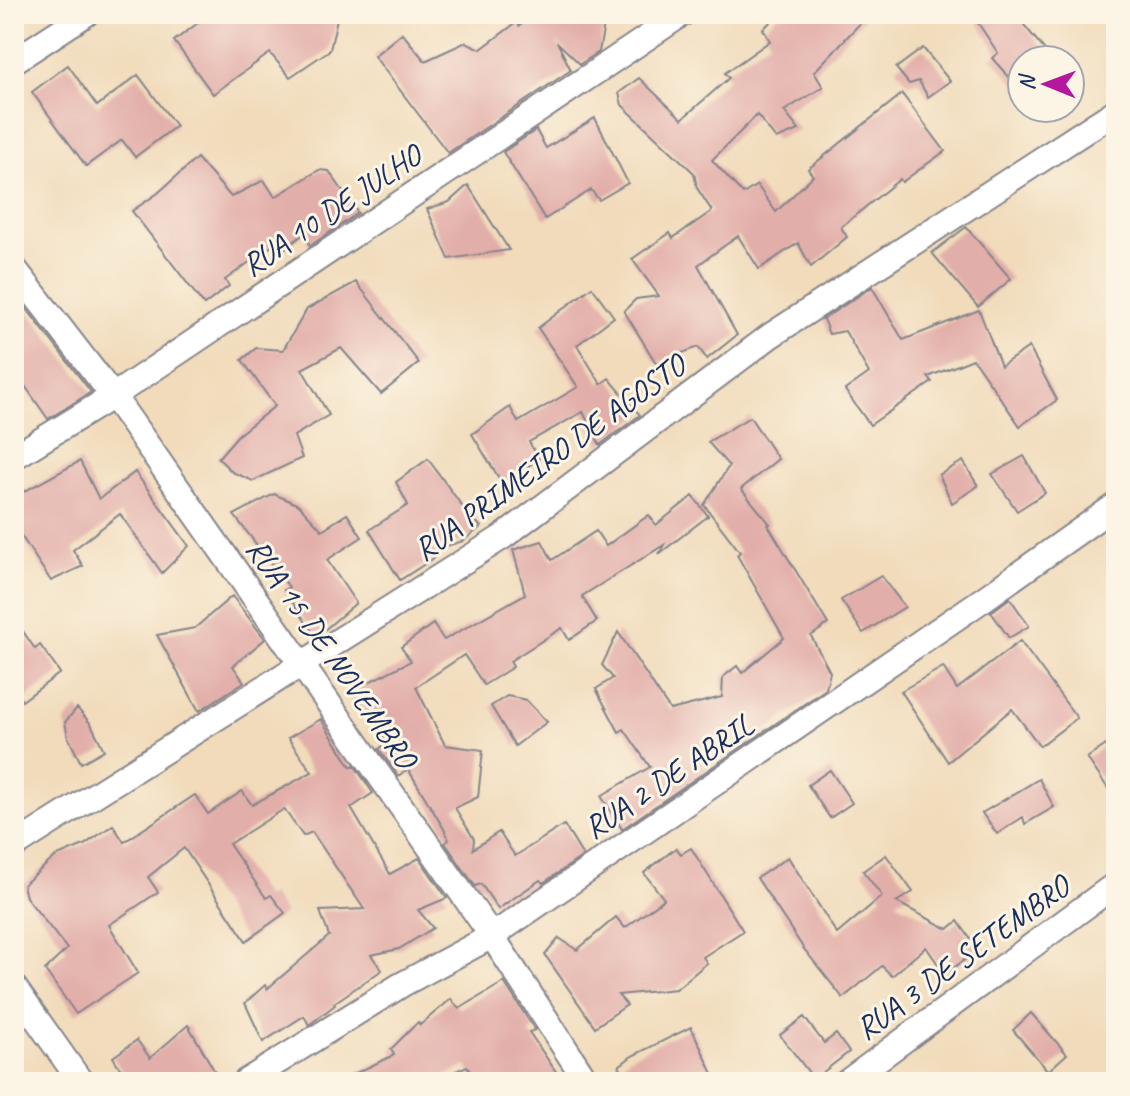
<svg xmlns="http://www.w3.org/2000/svg" width="1130" height="1096" font-family="Caveat,sans-serif">
<style>
.building{fill:#e2aea9}
.lines{fill:none;stroke-linecap:round;stroke-linejoin:round}
.street-casing{stroke:#86858c;stroke-width:28}
.street{stroke:#fff;stroke-width:24}
.labels{text-anchor:middle;stroke-width:6;stroke-linejoin:round;paint-order:stroke}
.street-label{font-size:32px;fill:#1b2f5e;stroke:#fcf5e5}
</style>
<rect width="100%" height="100%" fill="#fcf5e5"/>
<filter id="ink" filterUnits="userSpaceOnUse"><feTurbulence type="fractalNoise" baseFrequency=".0125" numOctaves="2"/><feDisplacementMap in="SourceGraphic" scale="16" xChannelSelector="R" yChannelSelector="G"/><feConvolveMatrix kernelMatrix="1 2 1 2 8 2 1 2 1" color-interpolation-filters="sRGB"/></filter>
<filter id="wash" filterUnits="userSpaceOnUse"><feTurbulence type="fractalNoise" baseFrequency=".006" numOctaves="4" result="noise"/><feDisplacementMap in="SourceGraphic" scale="32" xChannelSelector="R" yChannelSelector="G"/><feGaussianBlur stdDeviation="1.8" result="paint"/><feColorMatrix in="noise" values="0 0 0 0 0 0 0 0 0 0 0 0 0 0 0 0 0 1.4 0 .05"/><feComposite in="paint" operator="in"/></filter>
<g filter="url(#wash)">
<rect width="100%" height="100%" fill="#f1dbbb"/>
<g id="blocks">
<g class="building">
<polygon points="210,14 338,14 330,50 290,77 270,53 213,94 174,41"/>
<polygon points="527,14 606,14 599,52 580,64 557,42 571,70 448,153 374,56 402,33 425,61 466,42 481,49 517,22 519,26 531,18"/>
<polygon points="779,14 869,14 814,72 823,87 784,111 799,130 776,139 757,115 712,160 743,194 757,185 776,212 813,176 808,169 902,94 945,151 902,182 900,179 841,227 847,237 811,267 798,243 759,269 738,236 698,265 737,335 707,359 698,347 656,363 624,311 636,299 659,296 632,259 670,233 673,238 712,211 697,188 694,173 622,105 619,93 639,78 682,119 729,78 725,73 770,41 763,29"/>
<polygon points="972,14 1015,14 1053,60 1022,60 1022,92 992,58 998,53"/>
<polygon points="923,48 950,81 928,97 919,81 909,84 896,68"/>
<polygon points="68,65 97,106 138,75 176,126 135,157 122,140 86,166 32,92"/>
<polygon points="595,118 628,183 599,200 591,190 545,219 503,152 536,130 546,148"/>
<polygon points="197,158 231,197 264,180 275,197 319,170 329,171 358,213 310,246 305,233 279,253 273,245 225,280 229,286 204,305 132,211 158,193"/>
<polygon points="468,185 509,250 449,259 427,209 449,202"/>
<polygon points="966,227 1011,279 978,307 932,253"/>
<polygon points="356,282 419,363 381,394 341,348 302,369 329,415 294,436 302,458 253,481 232,472 218,458 238,435 275,406 242,360 256,348 283,350 307,309"/>
<polygon points="592,287 614,317 577,345 601,384 609,378 640,415 600,445 583,412 529,442 539,459 502,483 472,434 510,407 518,422 578,387 538,328"/>
<polygon points="872,287 903,340 979,310 1001,366 1029,347 1057,400 1020,426 973,359 928,377 932,382 870,425 845,390 869,373 845,331 829,334 823,319"/>
<polygon points="26,308 91,392 48,419 14,370 14,314"/>
<polygon points="750,417 778,459 741,489 770,524 768,525 828,624 811,636 830,672 826,689 622,829 601,796 650,767 624,729 619,732 596,689 613,678 602,665 618,632 670,710 722,697 723,677 737,666 742,673 784,638 737,555 740,552 704,505 729,466 708,442"/>
<polygon points="1024,456 1045,493 1017,511 992,474"/>
<polygon points="428,459 465,510 481,527 463,541 433,550 437,556 400,580 369,530 408,505 396,482"/>
<polygon points="80,461 99,499 135,472 189,546 162,573 120,514 73,550 83,566 51,581 14,525 14,497"/>
<polygon points="963,461 978,486 952,503 939,475"/>
<polygon points="274,494 299,505 322,530 347,514 362,537 327,560 356,603 316,637 284,590 289,587 234,515"/>
<polygon points="693,496 708,516 659,554 664,545 582,596 597,621 569,640 562,628 510,661 513,667 484,685 464,655 416,687 445,745 483,750 478,797 455,808 474,839 473,849 499,832 515,856 564,825 583,856 543,883 540,880 498,909 481,884 475,886 445,843 449,840 444,829 408,769 398,776 379,749 387,743 353,690 411,661 401,647 433,624 444,640 525,594 513,550 542,541 552,560 596,531 606,546 649,515 656,525"/>
<polygon points="881,576 905,607 863,633 841,600"/>
<polygon points="232,596 265,639 233,666 244,682 199,711 157,635 195,628"/>
<polygon points="1010,598 1029,626 1009,638 991,612"/>
<polygon points="14,618 35,649 40,645 60,673 22,701 14,689"/>
<polygon points="1020,641 1077,718 1040,746 1012,709 948,762 901,691 943,667 957,689"/>
<polygon points="507,696 526,700 547,722 515,746 491,706"/>
<polygon points="77,708 91,724 104,750 81,763 68,737 65,722"/>
<polygon points="321,719 351,767 354,765 373,793 351,808 390,874 419,858 447,898 418,910 433,928 399,949 371,955 382,970 334,1003 335,1005 309,1025 304,1016 263,1042 245,1003 265,985 267,989 329,936 320,911 364,909 312,832 303,836 284,809 229,844 266,898 271,895 285,913 246,941 184,848 148,877 158,892 109,925 138,973 76,1014 45,970 67,949 26,897 23,885 55,857 84,845 113,825 124,842 195,795 208,814 242,791 252,805 312,772 288,738"/>
<polygon points="1106,745 1116,758 1116,800 1087,758"/>
<polygon points="830,770 852,803 830,818 808,785"/>
<polygon points="1039,779 1054,807 1025,824 1023,817 997,834 982,813"/>
<polygon points="676,848 681,854 691,848 743,931 703,957 707,963 676,989 618,995 627,1005 595,1027 545,955 559,938 577,950 616,917 625,928 664,899 644,873"/>
<polygon points="886,855 913,892 896,902 948,929 958,921 978,950 945,974 926,947 892,976 882,966 843,998 804,949 757,878 788,857 837,934 882,896 863,871"/>
<polygon points="504,982 535,1030 529,1032 563,1082 476,1082 467,1066 431,1082 337,1082 394,1055 391,1049 418,1022 420,1025 451,999 459,1009"/>
<polygon points="1031,1013 1067,1054 1048,1071 1013,1030"/>
<polygon points="804,1017 824,1043 836,1034 849,1052 814,1079 780,1035"/>
<polygon points="188,1025 221,1082 121,1082 126,1078 113,1057 137,1040 150,1058"/>
<polygon points="691,1027 717,1082 632,1082 619,1066 632,1056"/>
</g>
</g>
</g>
<g filter="url(#ink)">
<use href="#blocks" fill-opacity="0" stroke="#86858c" stroke-width="2"/>
<g class="lines">
<defs>
<g id="street">
<polyline points="14,61 86,14"/>
<polyline points="14,268 113,396 492,936 587,1082"/>
<polyline points="14,457 113,396 682,14"/>
<polyline points="14,846 504,536 770,336 1116,111"/>
<polyline points="14,987 81,1082"/>
<polyline points="245,1082 401,985 492,936 985,598 1116,505"/>
<polyline points="847,1082 1116,884"/>
</g>
</defs>
<use href="#street" class="street-casing"/>
<use href="#street" class="street"/>
</g>
</g>
<g class="labels">
<g class="street-label">
<text transform="translate(331 210) rotate(-34)" y="11">RUA 10 DE JULHO</text>
<text transform="translate(549 457) rotate(-36)" y="11">RUA PRIMEIRO DE AGOSTO</text>
<text transform="translate(332 653) rotate(55)" y="11">RUA 15 DE NOVEMBRO</text>
<text transform="translate(668 776) rotate(-34)" y="11">RUA 2 DE ABRIL</text>
<text transform="translate(962 957) rotate(-36)" y="11">RUA 3 DE SETEMBRO</text>
</g>
</g>
<rect width="1130" height="1096" fill="none" stroke="#fcf5e5" stroke-width="48"/>
<g transform="translate(1046 84) rotate(271)"><circle r="38" fill="#fcf5e5" stroke="#a2a6af" stroke-width="2"/>
<path d="M0-6L14 30L0 20L-14 30Z" fill="#b5179e"/>
<text y="-12" font-size="22" font-weight="bold" text-anchor="middle" fill="#1b2f5e">N</text>
</g>
</svg>
